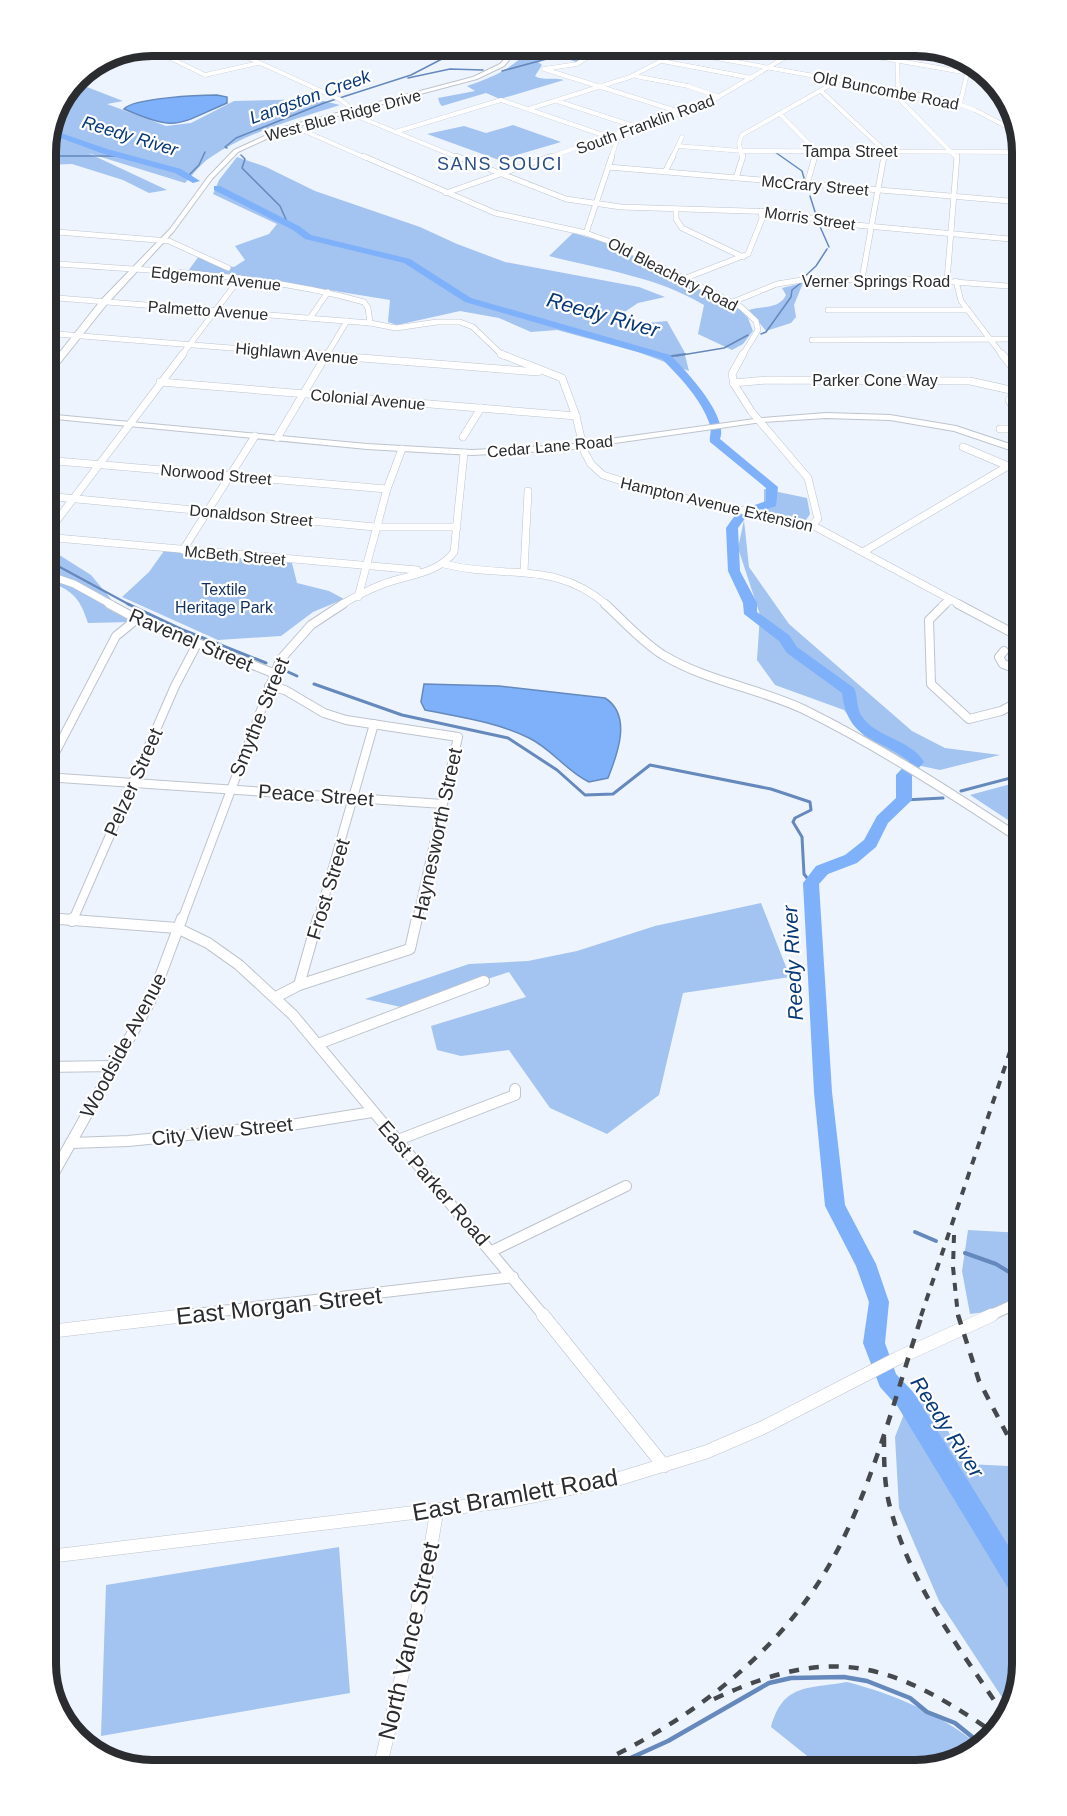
<svg xmlns="http://www.w3.org/2000/svg" width="1067" height="1816" font-family="Arial,sans-serif">
<style>
.green{fill:#a3c3f0}
.water{fill:#7eb1fa;stroke:#6589bd;stroke-width:1.5}
.lines{fill:none;stroke-linecap:round;stroke-linejoin:round}
.stream-far4{stroke:#6589bd;stroke-width:1.5}
.stream-far3{stroke:#6589bd;stroke-width:2}
.stream-far2{stroke:#6589bd;stroke-width:3}
.stream-far1{stroke:#6589bd;stroke-width:4}
.stream{stroke:#6589bd;stroke-width:4.5}
.river{fill:#7eb1fa;fill-rule:evenodd}
.minor-far5-casing{stroke:#bec4cd;stroke-width:4.5}
.minor-far4-casing{stroke:#bec4cd;stroke-width:6}
.minor-far3-casing{stroke:#bec4cd;stroke-width:8}
.minor-far2-casing{stroke:#bec4cd;stroke-width:10}
.minor-far1-casing{stroke:#bec4cd;stroke-width:12}
.minor-casing{stroke:#bec4cd;stroke-width:14}
.major-casing{stroke:#bec4cd;stroke-width:2}
.minor-far5{stroke:#fff;stroke-width:4}
.minor-far4{stroke:#fff;stroke-width:5}
.minor-far3{stroke:#fff;stroke-width:7}
.minor-far2{stroke:#fff;stroke-width:8}
.minor-far1{stroke:#fff;stroke-width:10}
.minor{stroke:#fff;stroke-width:13}
.major{fill:#fff;fill-rule:evenodd}
.rail-far1{stroke:#45484c;stroke-width:4;stroke-dasharray:8 8;stroke-linecap:butt}
.rail{stroke:#45484c;stroke-width:4.5;stroke-dasharray:10 10;stroke-linecap:butt}
.labels{text-anchor:middle;stroke-width:4.5;stroke-linejoin:round;paint-order:stroke}
.far-street-label{font-size:16px;fill:#2a2c30;stroke:#fff}
.far-park-label{font-size:16px;fill:#10315e;stroke:#fff}
.far-water-label{font-size:18px;font-style:italic;fill:#073979;stroke:#fff}
.far-quarter-label{font-size:18px;letter-spacing:1.5px;fill:#2a5086;stroke:#fff}
.street-label{font-size:20px;fill:#2a2c30;stroke:#fff}
.water-label{font-size:21px;font-style:italic;fill:#073979;stroke:#fff}
.near-street-label{font-size:24px;fill:#2a2c30;stroke:#fff}
.rim{fill:none;stroke:#2a2c30;stroke-width:8}
</style>
<rect width="100%" height="100%" fill="#eef4fd"/>
<g class="green">
<path d="M576 45 599 47 576 62 559 56 537 61 542 65 535 76C542 81 554 77 564 80L500 99 486 93 442 106 440 104 438 98 475 91 467 86C491 78 513 69 529 49L548 51Z"/>
<path d="M74 82 123 101 107 104 166 126 191 123 234 101 315 99 340 105C296 119 250 131 211 157 201 163 193 175 185 183L88 153 167 190 149 193 123 180 72 164 45 165V145Z"/>
<polygon points="513,125 561,142 499,160 427,134 464,126 486,133"/>
<polygon points="237,157 266,167 315,191 420,227 457,244 505,262 639,287 665,297 638,303 620,315 628,325 667,321 684,351 689,371 638,352 557,330 531,332 499,318 460,311 397,325 388,322 390,300 267,280 188,271 199,256 212,264 234,267 245,260 235,246 269,234 277,224 213,194 219,180"/>
<path d="M573 233 604 242 733 302 748 318 753 331 743 344 732 350 698 334 704 305C658 277 600 269 549 256Z"/>
<path d="M803 283 794 305 796 317 791 323 766 331 749 310C762 306 780 309 786 295L782 288Z"/>
<polygon points="764,489 807,498 810,514 806,520 764,513"/>
<polygon points="744,520 749,567 789,624 912,731 945,748 1000,755 940,770 912,764 864,736 844,710 775,685 757,660 760,615 738,548"/>
<path d="M45 546 91 575 130 622 88 623C79 596 72 590 45 580Z"/>
<polygon points="164,551 292,563 297,583 329,591 344,599 313,612 281,636 218,640 122,597 149,572"/>
<polygon points="1022,781 1022,829 970,795"/>
<polygon points="761,903 790,977 683,993 659,1095 607,1134 550,1108 509,1050 461,1056 437,1050 431,1026 526,997 509,972 401,1007 365,999 469,964 528,961 577,951 655,926"/>
<polygon points="968,1230 1022,1233 1022,1314 1015,1308 970,1314 962,1271"/>
<polygon points="926,1393 967,1464 1009,1466 1022,1486 1022,1665 1009,1708 939,1601 899,1508 895,1437 909,1401"/>
<polygon points="339,1547 350,1693 101,1736 106,1585"/>
<path d="M847 1682C893 1694 942 1714 979 1746L963 1760 916 1771H826L771 1727C783 1683 808 1689 847 1682Z"/>
</g>
<g class="water">
<path d="M217 95 227 97V103C176 125 178 132 124 109 133 98 200 95 217 95Z"/>
<path d="M424 684 499 686 605 698C632 715 618 753 608 778L589 782C566 771 552 749 529 738 497 722 459 717 425 710L421 702Z"/>
</g>
<g class="lines">
<g class="stream-far4">
<polyline points="502,71 591,47"/>
<polyline points="408,78 450,69 483,70"/>
<polyline points="227,148 225,147 236,138 324,103 411,75 469,45"/>
<polyline points="775,152 802,171 804,178"/>
<polyline points="241,155 245,159 242,168 280,206 288,224"/>
<polyline points="45,156 122,156"/>
<polyline points="189,175 199,165 205,152"/>
<polyline points="810,196 817,218"/>
<polyline points="818,222 829,247"/>
<polyline points="802,279 816,266 827,249"/>
<polyline points="761,334 766,332 791,297 792,290 802,282"/>
<polyline points="676,356 724,348 748,335"/>
</g>
<g class="stream-far3">
<polyline points="666,357 685,354"/>
<polyline points="45,559 130,605"/>
</g>
<g class="stream-far2">
<polyline points="128,604 183,630 266,663"/>
<polyline points="286,671 297,676"/>
<polyline points="314,684 402,715 508,738 557,770 585,795 613,794 650,765 771,789 810,802 811,810 795,818 793,822 802,837 804,874 811,883"/>
<polyline points="961,791 1022,775"/>
<polyline points="904,800 943,798"/>
</g>
<g class="stream-far1">
<polyline points="915,1232 936,1241"/>
<polyline points="965,1253 996,1264 1022,1280"/>
</g>
<polyline class="stream" points="602,1771 668,1741 769,1683 791,1678 844,1677 867,1681 910,1698 927,1712 955,1723 981,1744"/>
<g class="river">
<polygon points="52,130 107,149 181,169 200,181 193,183 175,173 101,153 50,134"/>
<path d="M214 186H220L299 226 311 235 410 259 471 298 670 355C686 370 729 417 720 439L778 487 776 506 746 517 738 528 740 571 757 603V612L789 635 797 647 854 688C858 696 856 707 861 715 875 738 911 739 924 762L912 776V800L888 823 876 847 857 863 828 874 819 884 832 1092 845 1205 876 1264 889 1302 885 1343 896 1374 914 1393 1022 1568V1602L1014 1598 898 1407 880 1387 863 1343 869 1302 856 1266 825 1206 814 1092 803 883 816 866 845 855 864 840 877 816 896 798V775L909 761C876 736 848 741 842 693L787 653 779 641 744 614 743 603 728 571 726 528 738 511 766 501V488L710 442C709 437 712 431 710 425 702 400 680 377 662 359L465 302 404 263 305 239 293 230 214 190Z"/>
</g>
<defs>
<g id="minor-far5">
<polyline points="221,45 341,100 353,110"/>
<polyline points="606,45 577,64 544,69 680,112"/>
<polyline points="643,45 948,100 975,110 1017,132"/>
<polyline points="727,45 747,49"/>
<polyline points="809,45 968,73"/>
<polyline points="897,45 898,91 901,101 957,158"/>
<polyline points="146,46 205,75 258,63"/>
<polyline points="699,54 714,45"/>
<polyline points="248,58 284,45"/>
<polyline points="662,61 752,78"/>
<polyline points="635,76 688,86 719,97"/>
<polyline points="821,91 885,151 884,158"/>
<polyline points="557,101 637,127"/>
<polyline points="960,104 970,61"/>
<polyline points="529,109 630,77 680,51"/>
<polyline points="347,112 459,158"/>
<polyline points="780,114 816,151 814,158"/>
<polyline points="293,126 366,158"/>
<polyline points="395,132 501,100 609,137"/>
<polyline points="678,146 742,151 1022,152"/>
<polyline points="547,158 713,100 806,45"/>
<polyline points="611,158 619,134"/>
<polyline points="672,158 682,137"/>
<polyline points="742,158 739,143 742,135 839,80"/>
</g>
<g id="minor-far4">
<polyline points="363,156 495,213 586,233 616,244 741,307 756,321 758,330 742,356"/>
<polyline points="456,156 566,199 621,207 782,212 834,223 1022,240"/>
<polyline points="608,167 1022,202"/>
<polyline points="665,172 673,156"/>
<polyline points="736,178 743,156"/>
<polyline points="807,184 815,156"/>
<polyline points="446,193 552,156"/>
<polyline points="676,209 676,219 682,228 743,257"/>
<polyline points="45,231 169,241 228,268"/>
<polyline points="586,233 612,156"/>
<path d="M45 263C152 271 261 273 364 302L368 308 370 323"/>
<polyline points="686,278 748,254 762,219 761,211"/>
<polyline points="862,279 884,156"/>
<polyline points="947,281 957,156"/>
<polyline points="956,281 961,301 1003,356"/>
<polyline points="45,297 370,323 396,328 437,322 460,322 473,327 503,356"/>
<polyline points="733,302 777,284 802,280 914,279 1022,287"/>
<polyline points="828,310 968,310"/>
<polyline points="310,318 328,292"/>
<polyline points="45,333 330,356"/>
<polyline points="812,340 1022,339"/>
<polyline points="45,355 53,356"/>
<polyline points="181,356 240,278"/>
<polyline points="326,356 347,321"/>
</g>
<g id="minor-far3">
<polyline points="311,354 538,372"/>
<polyline points="501,354 562,378 576,416 584,451 591,464 603,475 659,493 812,525 961,605"/>
<polyline points="743,354 732,374 734,384 751,411 808,478 818,519 812,525"/>
<polyline points="1002,354 1022,380"/>
<polyline points="45,355 60,356"/>
<polyline points="160,382 576,416"/>
<polyline points="733,383 767,380 970,381 1015,391"/>
<polyline points="1022,387 1009,400 1022,423"/>
<polyline points="1000,429 1022,429"/>
<polyline points="463,437 481,408"/>
<polyline points="277,438 327,354"/>
<polyline points="963,447 1022,472"/>
<polyline points="45,460 387,489"/>
<polyline points="45,496 375,527 457,527"/>
<polyline points="45,536 183,354"/>
<polyline points="45,537 417,570"/>
<polyline points="183,550 255,436"/>
<polyline points="863,552 1008,466"/>
<path d="M444 564C506 580 553 559 607 605"/>
<polyline points="524,571 528,491"/>
<polyline points="45,574 74,584 112,605"/>
<polyline points="358,597 387,489 402,449"/>
<path d="M341 605C354 597 368 590 383 584 407 575 438 574 454 552L464 453"/>
<polyline points="943,605 949,601"/>
</g>
<g id="minor-far2">
<polyline points="109,604 137,619 273,673"/>
<path d="M605 604C624 621 641 641 663 655 706 681 758 688 803 709 880 747 951 793 1022 840"/>
<polyline points="945,604 929,620 931,684 969,719 1001,711 1022,700"/>
<polyline points="958,604 1022,638"/>
<polyline points="1004,651 999,657 1003,664 1022,671"/>
<polyline points="269,686 285,690 324,713 346,720 458,737 417,920"/>
<polyline points="45,772 116,636 137,619"/>
<polyline points="45,777 443,804"/>
<polyline points="45,918 67,920"/>
<polyline points="73,920 175,686 197,644"/>
<polyline points="182,920 280,660 311,625 343,604"/>
<polyline points="318,920 374,724"/>
</g>
<g id="minor-far1">
<polyline points="47,918 177,928 208,943 239,965 293,1015 544,1316"/>
<polyline points="72,921 73,918"/>
<polyline points="299,985 318,918"/>
<polyline points="276,997 299,985 410,949 417,918"/>
<polyline points="318,1044 484,981"/>
<polyline points="45,1067 114,1066"/>
<polyline points="398,1140 515,1095 515,1089"/>
<polyline points="71,1143 128,1141 297,1124 372,1112"/>
<polyline points="45,1189 152,998 182,918"/>
<polyline points="492,1251 626,1186"/>
<polyline points="178,1316 513,1277"/>
<polyline points="989,1316 1022,1301"/>
</g>
<g id="minor">
<polyline points="543,1315 664,1466"/>
<polyline points="45,1332 190,1315"/>
<polyline points="45,1557 509,1501 618,1479 706,1452 762,1428 896,1359 992,1315"/>
<polyline points="379,1771 426,1575 437,1510"/>
</g>
<g id="major">
<polygon points="517,45 522,45 504,66 477,79 288,129 238,152 212,179 174,231 107,304 48,378 45,378 45,371 101,300 170,229 208,177 234,150 284,127 473,77 500,64"/>
<polygon points="826,413 890,415 956,426 1022,448 1022,454 954,431 890,420 826,418 762,422 566,450 472,455 367,449 45,418 45,414 367,444 472,450 566,445 762,418"/>
</g>
</defs>
<use href="#minor-far5" class="minor-far5-casing"/>
<use href="#minor-far4" class="minor-far4-casing"/>
<use href="#minor-far3" class="minor-far3-casing"/>
<use href="#minor-far2" class="minor-far2-casing"/>
<use href="#minor-far1" class="minor-far1-casing"/>
<use href="#minor" class="minor-casing"/>
<use href="#major" class="major-casing"/>
<use href="#minor-far5" class="minor-far5"/>
<use href="#minor-far4" class="minor-far4"/>
<use href="#minor-far3" class="minor-far3"/>
<use href="#minor-far2" class="minor-far2"/>
<use href="#minor-far1" class="minor-far1"/>
<use href="#minor" class="minor"/>
<use href="#major" class="major"/>
<g class="rail-far1">
<polyline points="954,1235 953,1267 958,1316"/>
<polyline points="921,1316 1022,1016"/>
</g>
<g class="rail">
<polyline points="958,1315 979,1381 1022,1463"/>
<path d="M884 1437C884 1463 884 1489 892 1514 913 1590 964 1654 1006 1718"/>
<path d="M714 1699C832 1644 890 1661 994 1733"/>
<path d="M581 1771C680 1728 777 1658 831 1562 873 1487 895 1396 922 1315"/>
</g>
</g>
<g class="labels">
<g class="far-street-label">
<text transform="translate(886 90) rotate(11)" y="6">Old Buncombe Road</text>
<text transform="translate(343 115) rotate(-15)" y="6">West Blue Ridge Drive</text>
<text transform="translate(645 124) rotate(-20)" y="6">South Franklin Road</text>
<text x="850" y="157">Tampa Street</text>
<text transform="translate(815 185) rotate(5)" y="6">McCrary Street</text>
<text transform="translate(810 218) rotate(8)" y="6">Morris Street</text>
<text transform="translate(673 274) rotate(27)" y="6">Old Bleachery Road</text>
<text transform="translate(216 278) rotate(6)" y="6">Edgemont Avenue</text>
<text x="876" y="287">Verner Springs Road</text>
<text transform="translate(208 310) rotate(4)" y="6">Palmetto Avenue</text>
<text transform="translate(297 353) rotate(5)" y="6">Highlawn Avenue</text>
<text x="875" y="386">Parker Cone Way</text>
<text transform="translate(368 399) rotate(5)" y="6">Colonial Avenue</text>
<text transform="translate(550 446) rotate(-5)" y="6">Cedar Lane Road</text>
<text transform="translate(216 474) rotate(5)" y="6">Norwood Street</text>
<text transform="translate(717 504) rotate(13)" y="6">Hampton Avenue Extension</text>
<text transform="translate(251 515) rotate(5)" y="6">Donaldson Street</text>
<text transform="translate(235 555) rotate(5)" y="6">McBeth Street</text>
</g>
<g class="far-park-label">
<text x="224" y="595">Textile<tspan x="224" dy="18">Heritage Park</tspan></text>
</g>
<g class="far-water-label">
<text transform="translate(310 97) rotate(-20)" y="6">Langston Creek</text>
<text transform="translate(130 136) rotate(17)" y="6">Reedy River</text>
</g>
<g class="far-quarter-label">
<text x="500" y="170">SANS SOUCI</text>
</g>
<g class="street-label">
<text transform="translate(191 640) rotate(23)" y="7">Ravenel Street</text>
<text transform="translate(259 717) rotate(-68)" y="7">Smythe Street</text>
<text transform="translate(133 782) rotate(-66)" y="7">Pelzer Street</text>
<text transform="translate(316 795) rotate(4)" y="7">Peace Street</text>
<text transform="translate(437 834) rotate(-78)" y="7">Haynesworth Street</text>
<text transform="translate(328 889) rotate(-73)" y="7">Frost Street</text>
<text transform="translate(123 1045) rotate(-62)" y="7">Woodside Avenue</text>
<text transform="translate(222 1131) rotate(-6)" y="7">City View Street</text>
<text transform="translate(434 1183) rotate(49)" y="7">East Parker Road</text>
</g>
<g class="water-label">
<text transform="translate(603 315) rotate(16)" y="7">Reedy River</text>
<text transform="translate(793 963) rotate(-93)" y="7">Reedy River</text>
<text transform="translate(947 1427) rotate(57)" y="7">Reedy River</text>
</g>
<g class="near-street-label">
<text transform="translate(279 1306) rotate(-6)" y="8">East Morgan Street</text>
<text transform="translate(515 1495) rotate(-10)" y="8">East Bramlett Road</text>
<text transform="translate(409 1641) rotate(-77)" y="8">North Vance Street</text>
</g>
</g>
<path d="M0 0H1067V1816H0ZM152 56H916A96 96 0 0 1 1012 152V1664A96 96 0 0 1 916 1760H152A96 96 0 0 1 56 1664V152A96 96 0 0 1 152 56Z" fill="#fff" fill-rule="evenodd"/>
<path class="rim" d="M152 56H916A96 96 0 0 1 1012 152V1664A96 96 0 0 1 916 1760H152A96 96 0 0 1 56 1664V152A96 96 0 0 1 152 56Z"/>
</svg>
